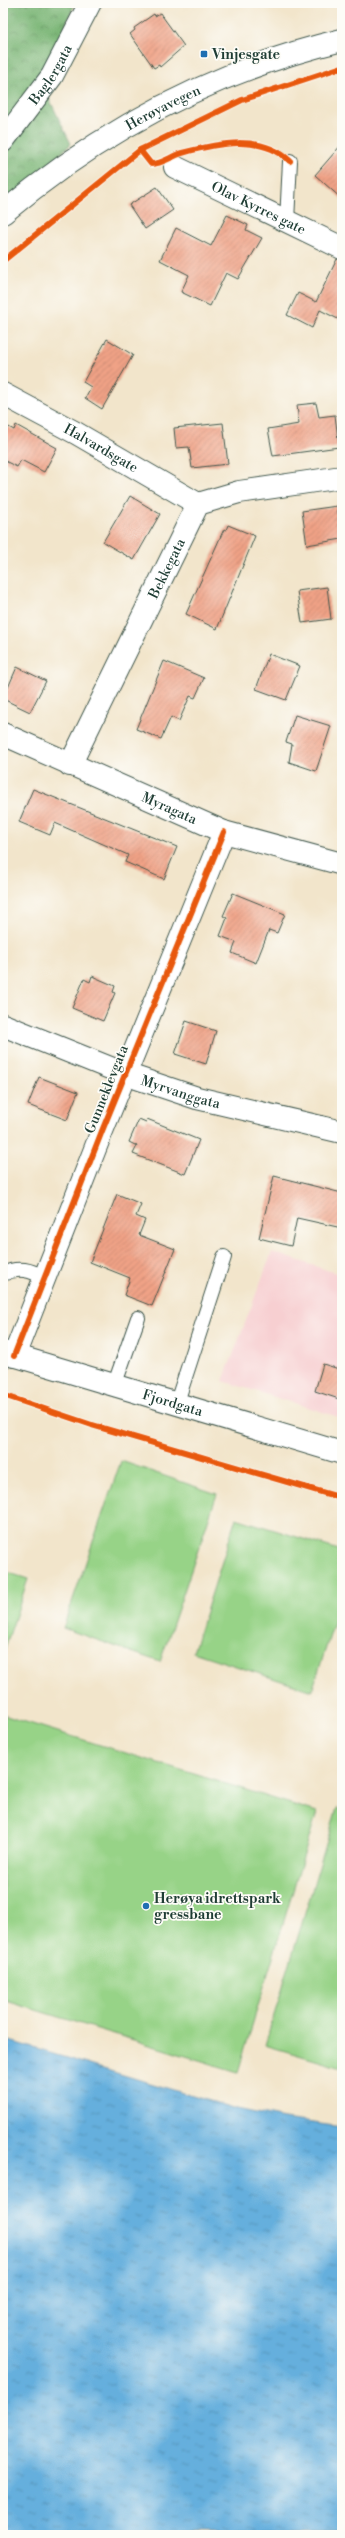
<svg xmlns="http://www.w3.org/2000/svg" width="345" height="2538" font-family="'Libre Bodoni',serif">
<style>
.built{fill:#f7cfd1}
.grass{fill:#97d387;stroke:#5b885e}
.forest{fill:url(#forest-crowns);stroke:#4c7954}
.water{fill:url(#water-ripples);stroke:#427688}
.building{fill:url(#building-hatch)}
.lines{fill:none;stroke-linecap:round;stroke-linejoin:round}
.service-casing{stroke:#3f564b;stroke-width:16}
.minor-casing{stroke:#3f564b;stroke-width:24}
.tertiary-casing{stroke:#3f564b;stroke-width:24}
.trunk-casing{stroke:#3f564b;stroke-width:24}
.service{stroke:#fff;stroke-width:14}
.minor{stroke:#fff;stroke-width:22}
.tertiary{stroke:#fff;stroke-width:22}
.trunk{stroke:#fff;stroke-width:22}
.cycleway-casing{stroke:#fdfcf7;stroke-width:8}
.cycleway{stroke:#e8590c;stroke-width:6}
.poi-dot{fill:#1f6fb2;stroke:#fdfcf7;stroke-width:1.5}
.labels{text-anchor:middle;stroke-width:3.5;stroke-linejoin:round;paint-order:stroke}
.poi-label{font-size:14px;font-weight:bold;fill:#1f3d34;stroke:#fdfcf7;text-anchor:start}
.street-label{font-size:14px;fill:#1f3d34;stroke:#fdfcf7}
</style>
<defs>
<pattern id="forest-crowns" width="20" height="18" patternUnits="userSpaceOnUse"><rect width="20" height="18" fill="#79b574"/><path d="M2 6a3 3 0 1 1 6 0M12 15a3 3 0 1 1 6 0" fill="none" stroke="#639460"/></pattern>
<pattern id="water-ripples" width="26" height="14" patternUnits="userSpaceOnUse"><rect width="26" height="14" fill="#65afdd"/><path d="M2 4q2-2 4 0t4 0M15 11q2-2 4 0t4 0" fill="none" stroke="#5390b4"/></pattern>
<pattern id="building-hatch" width="6" height="6" patternUnits="userSpaceOnUse"><rect width="6" height="6" fill="#f0a286"/><path d="M-1 1l2-2M0 6l6-6M5 7l2-2" fill="none" stroke="#c2856e"/></pattern>
</defs>
<rect width="100%" height="100%" fill="#fdfcf7"/>
<filter id="ink" filterUnits="userSpaceOnUse"><feTurbulence type="fractalNoise" baseFrequency=".025" numOctaves="2"/><feDisplacementMap in="SourceGraphic" scale="8" xChannelSelector="R" yChannelSelector="G"/><feConvolveMatrix kernelMatrix="1 2 1 2 8 2 1 2 1" color-interpolation-filters="sRGB"/></filter>
<filter id="wash" filterUnits="userSpaceOnUse"><feTurbulence type="fractalNoise" baseFrequency=".012" numOctaves="4" result="noise"/><feDisplacementMap in="SourceGraphic" scale="16" xChannelSelector="R" yChannelSelector="G"/><feGaussianBlur stdDeviation="0.9" result="paint"/><feColorMatrix in="noise" values="0 0 0 0 0 0 0 0 0 0 0 0 0 0 0 0 0 1.4 0 .05"/><feComposite in="paint" operator="in"/></filter>
<g filter="url(#wash)">
<rect width="100%" height="100%" fill="#f2e5cb"/>
<polygon class="built" points="272,1252 342,1275 342,1418 223,1381"/>
<g class="grass">
<polygon points="121,1461 217,1494 160,1662 63,1628"/>
<polygon points="236,1518 342,1551 342,1598 312,1691 193,1652"/>
<polygon points="3,1571 28,1579 3,1654"/>
<polygon points="3,1715 317,1812 238,2072 3,2000"/>
<polygon points="337,1808 342,1810 342,2068 265,2045"/>
</g>
<polygon class="forest" points="3,3 75,3 42,84 71,144 3,208"/>
<polygon class="water" points="3,2039 237,2109 284,2119 342,2127 342,2535 3,2535"/>
<g id="blocks">
<g class="building">
<polygon points="160,13 184,46 160,67 159,65 154,68 130,34 135,30 134,28 154,14 155,16"/>
<polygon points="342,144 342,199 315,175"/>
<polygon points="157,187 173,210 145,229 129,205"/>
<polygon points="227,215 248,225 246,230 262,238 238,279 226,273 210,306 181,292 189,275 160,260 176,228 211,246"/>
<polygon points="337,259 342,260 342,321 320,310 312,328 287,315 298,293 316,302"/>
<polygon points="107,339 133,355 102,409 85,398 91,387 83,382"/>
<polygon points="316,403 319,417 335,415 339,447 273,456 268,429 299,424 297,405"/>
<polygon points="223,423 228,464 192,468 189,447 176,448 174,428"/>
<polygon points="3,424 14,430 16,425 57,448 44,472 21,460 17,467 3,460"/>
<polygon points="130,496 160,514 134,560 103,542"/>
<polygon points="337,506 342,539 307,545 302,511"/>
<polygon points="228,525 255,536 217,629 186,614 224,529 226,530"/>
<polygon points="327,587 331,619 302,623 297,591"/>
<polygon points="269,654 300,666 286,700 256,689"/>
<polygon points="164,661 204,678 195,698 190,696 179,721 171,717 161,739 136,729"/>
<polygon points="17,667 46,681 30,712 3,699"/>
<polygon points="295,715 331,726 316,771 289,762 292,744 286,742"/>
<polygon points="33,789 177,847 164,879 125,862 128,855 55,823 50,835 19,822"/>
<polygon points="233,893 285,914 277,933 269,930 256,963 232,953 236,942 220,936 227,918 223,916"/>
<polygon points="92,976 115,986 113,992 115,993 103,1021 72,1008 84,979 90,982"/>
<polygon points="186,1021 216,1031 206,1064 175,1054"/>
<polygon points="39,1077 78,1092 67,1120 28,1105"/>
<polygon points="139,1119 146,1122 147,1119 199,1140 185,1174 133,1154 137,1146 129,1142"/>
<polygon points="274,1176 342,1193 342,1228 297,1218 291,1246 259,1238"/>
<polygon points="117,1194 141,1204 136,1216 145,1220 139,1235 175,1249 152,1306 124,1295 130,1278 90,1262"/>
<polygon points="323,1364 342,1370 342,1400 315,1391"/>
</g>
</g>
</g>
<g filter="url(#ink)">
<use href="#blocks" fill-opacity="0" stroke="#3f564b" stroke-width="1"/>
<g class="lines">
<defs>
<g id="service">
<polyline points="287,221 290,161"/>
<path d="M3 1274C18 1266 31 1270 45 1278"/>
<polyline points="114,1386 138,1318"/>
<polyline points="176,1405 224,1257"/>
</g>
<g id="minor">
<path id="s1" d="M3 141 52 76 90 3"/>
<path id="s2" d="M175 167 342 248"/>
<path id="s3" d="M3 394 76 433 198 504"/>
<path id="s4" d="M3 734 224 832 342 864"/>
<path id="s5" d="M70 765 198 504 239 492 342 477"/>
<path id="s6" d="M3 1025 125 1074 197 1098 342 1132"/>
<polyline points="14,1356 102,1131 224,832"/>
</g>
<g id="tertiary">
<path id="s7" d="M3 1352 342 1453"/>
</g>
<g id="trunk">
<path id="s8" d="M3 213C102 130 217 70 342 40"/>
</g>
</defs>
<use href="#service" class="service-casing"/>
<use href="#minor" class="minor-casing"/>
<use href="#tertiary" class="tertiary-casing"/>
<use href="#trunk" class="trunk-casing"/>
<use href="#service" class="service"/>
<use href="#minor" class="minor"/>
<use href="#tertiary" class="tertiary"/>
<use href="#trunk" class="trunk"/>
<defs>
<g id="cycleway">
<path d="M140 150 151 164C163 164 171 156 182 153 218 143 261 134 290 161"/>
<polyline points="3,261 140,150 242,100 342,67"/>
<polyline points="14,1356 102,1131 224,832"/>
<polyline points="3,1395 92,1425 342,1498"/>
</g>
</defs>
<use href="#cycleway" class="cycleway-casing"/>
<use href="#cycleway" class="cycleway"/>
</g>
</g>
<g class="poi-dot">
<rect x="200" y="50" width="8" height="8" rx="2"/>
<circle cx="146" cy="1906" r="4"/>
</g>
<g class="labels">
<g class="poi-label">
<text x="212" y="59">Vinjesgate</text>
<text x="154" y="1903">Herøya idrettspark<tspan x="154" dy="16">gressbane</tspan></text>
</g>
<g class="street-label">
<text dy="5" stroke="none"><textPath href="#s1" startOffset="82">Baglergata</textPath></text>
<text dy="5" stroke="none"><textPath href="#s8" startOffset="192">Herøyavegen</textPath></text>
<text dy="5" stroke="none"><textPath href="#s2" startOffset="93">Olav Kyrres gate</textPath></text>
<text dy="5" stroke="none"><textPath href="#s3" startOffset="112">Halvardsgate</textPath></text>
<text dy="5" stroke="none"><textPath href="#s5" startOffset="219">Bekkegata</textPath></text>
<text dy="5" stroke="none"><textPath href="#s4" startOffset="182">Myragata</textPath></text>
<text transform="translate(106 1089) rotate(-68)" y="5">Gunneklevgata</text>
<text dy="5" stroke="none"><textPath href="#s6" startOffset="190">Myrvanggata</textPath></text>
<text dy="5" stroke="none"><textPath href="#s7" startOffset="177">Fjordgata</textPath></text>
</g>
</g>
<rect width="345" height="2538" fill="none" stroke="#fdfcf7" stroke-width="16"/>
</svg>
